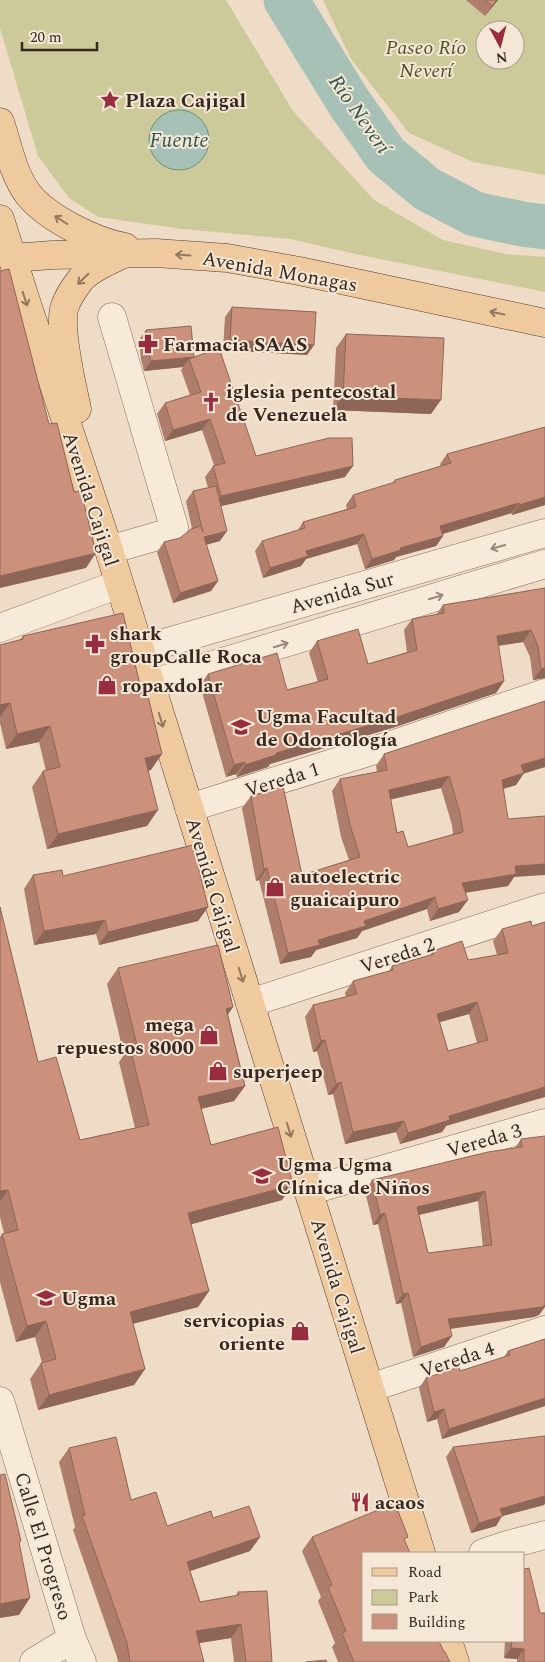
<svg xmlns="http://www.w3.org/2000/svg" width="545" height="1662" font-family="Spectral,serif">
<style>
.green{fill:#ccca9a;fill-rule:evenodd}
.water{fill:#a7c1b6;stroke:#6e9082}
.lines{fill:none;stroke-linecap:round;stroke-linejoin:round}
.river{stroke:#a7c1b6;stroke-width:45}
.minor-casing{stroke:#896d5c;stroke-width:29}
.major-casing{stroke:#573c30;stroke-width:29}
.minor{stroke:#f8ead9;stroke-width:28}
.major{stroke:#f0ca9f;stroke-width:28}
.wall{fill:#af7d6b;fill-rule:evenodd}
.shaded-wall{fill:#8e6657}
.building{fill:#cb917c;stroke:#8e6657;fill-rule:evenodd}
.oneway{stroke:#94795f}
.oneway2{stroke:#98897c}
.labels{text-anchor:middle;stroke-width:4;stroke-linejoin:round;paint-order:stroke}
.park-label{font-size:20px;font-style:italic;fill:#515526;stroke:#f5e7d6}
.poi-label{font-size:20px;font-weight:bold;fill:#39281f;stroke:#f5e7d6;text-anchor:start}
.street-label{font-size:20px;fill:#39281f;stroke:#f5e7d6}
.water-label{font-size:21px;font-style:italic;fill:#2f5950;stroke:#f5e7d6}
</style>
<rect width="100%" height="100%" fill="#eedcc6"/>
<g class="green">
<polygon points="0,0 226,0 293,111 374,200 443,240 506,254 545,257 545,292 360,255 290,239 182,229 98,217 69,198 38,156 0,28"/>
<path d="M323 0H545V175L473 162 409 133 351 59ZM485 30H515V60H485Z"/>
</g>
<circle class="water" cx="179" cy="140" r="30"/>
<g class="lines">
<polyline class="river" points="286,0 348,101 386,155 427,189 475,214 522,224 545,227"/>
<defs>
<g id="minor">
<polyline points="109,550 168,533 174,527 112,317"/>
<polyline points="0,628 119,584"/>
<polyline points="140,650 545,533"/>
<polyline points="150,684 545,564"/>
<polyline points="189,808 397,743 545,693"/>
<polyline points="250,1003 545,907"/>
<polyline points="308,1191 545,1123"/>
<polyline points="370,1388 545,1330"/>
<polyline points="0,1401 72,1639 82,1662"/>
<polyline points="483,1553 507,1545 545,1535"/>
<polyline points="34,1662 72,1639"/>
</g>
<g id="major">
<path d="M0 122C8 146 13 174 28 194 47 218 95 242 125 247"/>
<polyline points="0,219 24,295 109,550 421,1553"/>
<polyline points="12,258 52,255 156,253 227,258 299,271 545,323"/>
<path d="M77 409C72 385 59 332 64 309 67 298 74 288 81 279 91 268 107 262 121 255"/>
<polyline points="448,1641 455,1662"/>
</g>
</defs>
<use href="#minor" class="minor-casing"/>
<use href="#major" class="major-casing"/>
<use href="#minor" class="minor"/>
<use href="#major" class="major"/>
</g>
<g class="wall">
<polygon points="466,0 498,0 485,16"/>
<polygon points="232,307 314,345 307,355 223,350 225,317"/>
<polygon points="146,330 194,357 256,456 345,477 221,506 220,541 206,545 218,581 211,591 173,603 157,552 164,542 180,538 192,529 186,501 193,491 208,488 205,477 214,465 202,430 165,441 157,414 165,403 190,395 181,370 183,367 144,371 141,359 139,340"/>
<polygon points="346,334 431,414 333,410 336,348"/>
<polygon points="545,427 545,505 512,515 512,513 442,534 443,536 436,546 396,557 394,560 365,569 357,544 306,559 301,566 263,578 255,551 262,541 298,530 303,522 347,509 346,505 353,495 392,483 395,480 441,466 440,464 447,454"/>
<polygon points="545,588 545,678 533,680 530,657 523,642 498,646 504,681 496,693 392,728 270,764 268,767 237,777 236,774 226,777 200,685 208,674 287,690 318,682 309,653 317,641 368,664 407,652 404,630 412,619 436,615 443,605"/>
<polygon points="23,636 151,770 148,770 147,826 47,849 32,787 43,771 46,771 39,742 6,749 0,723 0,645 20,640"/>
<path d="M545 701V767L524 773 516 785 503 789 514 877 508 886 465 893 459 912 430 921 427 909 362 931 357 938 316 950 311 957 280 964 259 880 256 881 242 808 251 796 302 875 349 860 341 837 332 791 340 779 377 772 376 766 384 754ZM441 788 452 825 453 834 408 847 397 833 390 799Z"/>
<polygon points="33,875 63,876 208,907 198,921 99,945 96,934 34,945 24,889"/>
<polygon points="0,907 38,1062 80,1140 135,1128 119,1062 124,1055 107,984 118,968 233,1007 228,1014 245,1086 234,1101 201,1109 211,1145 282,1200 191,1224 209,1291 198,1307 133,1324 145,1369 134,1385 38,1410 30,1379 41,1363 42,1363 35,1337 16,1342 0,1282 0,1237 2,1234 4,1233 0,1217"/>
<path d="M545 922 446 1126 442 1132 400 1144 396 1132 345 1144 333 1094 328 1095 317 1051 313 1052 305 1017 313 1005 346 997 345 993 353 981 389 971 392 966 430 955 433 951 468 960 497 955 493 941 502 929 532 926ZM469 1014 477 1043 448 1051 440 1022Z"/>
<path d="M521 1139 539 1315 534 1317 450 1329 444 1347 413 1357 401 1303 396 1304 378 1224 373 1225 365 1191 372 1180 515 1148ZM478 1201 483 1247 428 1253 419 1215Z"/>
<polygon points="545,1339 545,1406 442,1439 437,1419 427,1422 419,1388 426,1378 460,1371 504,1357 508,1351"/>
<polygon points="545,1436 545,1503 544,1505 502,1516 496,1526 471,1533 446,1457 453,1447"/>
<polygon points="69,1448 131,1500 167,1526 213,1518 260,1537 250,1551 190,1571 200,1602 236,1596 238,1592 272,1662 234,1662 231,1638 199,1643 204,1662 118,1662 117,1657 73,1530 75,1527 59,1462"/>
<polygon points="312,1537 364,1553 444,1652 450,1662 338,1662 332,1647 335,1643 318,1601 321,1597 302,1551"/>
<polygon points="540,1613 545,1662 517,1662 517,1659 504,1658 505,1641 524,1641"/>
</g>
<g class="shaded-wall">
<polygon points="497,0 498,0 485,16 492,6"/>
<polygon points="230,340 314,345 307,355 223,350"/>
<polygon points="194,357 190,361 189,359 183,367 144,371 151,361"/>
<polygon points="343,396 441,400 431,414 333,410"/>
<polygon points="210,419 202,430 165,441 173,430"/>
<polygon points="353,466 345,477 213,508 221,496"/>
<polygon points="545,497 545,505 512,515 519,505"/>
<polygon points="519,503 512,513 433,537 440,526"/>
<polygon points="227,531 220,541 197,547 204,537"/>
<polygon points="364,534 357,544 306,559 301,566 263,578 270,568 306,551"/>
<polygon points="443,536 436,546 396,557 394,560 365,569 372,559 400,548"/>
<polygon points="96,553 86,568 0,588 0,576"/>
<polygon points="218,581 211,591 173,603 180,593"/>
<polygon points="531,630 523,642 489,647 497,636"/>
<polygon points="545,668 545,678 533,680 541,669"/>
<polygon points="504,681 496,693 392,728 270,764 268,767 237,777 245,765 276,753"/>
<polygon points="10,703 0,717 0,705"/>
<polygon points="50,726 39,742 6,749 17,734"/>
<polygon points="162,754 151,770 135,774 145,758"/>
<polygon points="545,758 545,767 513,777 521,765"/>
<polygon points="245,762 236,774 226,777 234,765"/>
<polygon points="524,773 516,785 493,792 502,780"/>
<polygon points="449,776 441,788 380,802 389,790"/>
<polygon points="158,810 147,826 47,849 58,834"/>
<polygon points="545,864 545,875 514,877 508,886 454,894 462,883 515,866"/>
<polygon points="267,868 259,880 256,881 264,869"/>
<polygon points="435,897 427,909 362,931 357,938 316,950 311,957 280,964 288,953 364,921"/>
<polygon points="468,900 459,912 430,921 438,909"/>
<polygon points="208,907 198,921 99,945 108,932"/>
<polygon points="105,920 96,934 34,945 44,931"/>
<polygon points="477,1002 469,1014 429,1025 437,1014"/>
<polygon points="233,1007 222,1023 226,1009"/>
<polygon points="325,1040 317,1051 313,1052 321,1041"/>
<polygon points="341,1082 333,1094 328,1095 336,1084"/>
<polygon points="245,1086 234,1101 187,1112 198,1097"/>
<polygon points="545,1087 545,1097 446,1126 442,1132 400,1144 408,1133 449,1116"/>
<polygon points="404,1121 396,1132 345,1144 353,1132"/>
<polygon points="293,1185 282,1200 177,1228 188,1213"/>
<polygon points="8,1190 0,1201 0,1191"/>
<polygon points="485,1191 478,1201 409,1217 417,1207"/>
<polygon points="385,1213 378,1224 373,1225 380,1215"/>
<polygon points="209,1291 198,1307 119,1327 130,1312"/>
<polygon points="408,1293 401,1303 396,1304 403,1294"/>
<polygon points="545,1305 545,1307 539,1315 534,1317 440,1330 448,1319"/>
<polygon points="46,1321 35,1337 16,1342 27,1326"/>
<polygon points="452,1336 444,1347 413,1357 421,1347"/>
<polygon points="145,1369 134,1385 38,1410 49,1395"/>
<polygon points="545,1398 545,1406 442,1439 449,1429"/>
<polygon points="444,1409 437,1419 427,1422 434,1412"/>
<polygon points="545,1496 545,1503 544,1505 502,1516 496,1526 471,1533 479,1523 500,1509"/>
<polygon points="260,1537 250,1551 178,1575 187,1562"/>
<polygon points="30,1598 19,1615 0,1618 0,1604"/>
<polygon points="241,1624 231,1638 187,1645 196,1631"/>
<polygon points="511,1648 524,1649 517,1659 504,1658"/>
</g>
<g class="building">
<polygon points="485,0 497,0 492,6"/>
<polygon points="9,269 49,424 57,423 74,492 81,491 96,553 0,576 0,271"/>
<polygon points="232,307 316,312 314,345 230,340"/>
<polygon points="191,326 194,357 151,361 148,349 146,330"/>
<polygon points="346,334 444,338 441,400 343,396"/>
<polygon points="219,348 256,456 329,438 352,438 353,466 221,496 213,466 225,463 210,419 173,430 165,403 201,392 189,359"/>
<polygon points="545,427 545,497 519,505 519,503 440,526 443,536 400,548 401,550 372,559 364,534 306,551 308,556 270,568 262,541 305,528 303,522 356,507 353,495 395,482 395,480 451,463 447,454"/>
<polygon points="216,486 227,531 204,537 218,581 180,593 164,542 180,538 191,529 201,526 203,532 193,491"/>
<polygon points="545,588 545,668 541,669 538,646 531,630 497,636 504,681 400,716 276,753 276,755 245,765 245,762 234,765 208,674 277,653 287,690 328,679 317,641 358,629 368,664 417,650 412,619 444,613 443,605"/>
<polygon points="123,613 142,693 147,692 162,754 145,758 158,810 58,834 43,771 60,767 50,726 17,734 10,703 0,705 0,645 23,639 23,636"/>
<path d="M545 701V758L521 765 524 773 502 780 508 819 545 816V864L515 866 516 874 462 883 468 900 438 909 435 897 364 921 366 926 318 940 320 945 288 953 267 868 264 869 251 796 283 786 302 875 360 857 350 825 340 779 387 770 384 754ZM449 776 460 813 463 832 408 847 403 831 397 833 389 790Z"/>
<polygon points="193,845 208,907 108,932 105,920 44,931 33,875 62,870 63,876"/>
<polygon points="0,907 38,1062 56,1057 80,1140 149,1125 130,1047 137,1045 118,968 218,945 233,1007 226,1009 245,1086 198,1097 211,1145 278,1127 293,1185 188,1213 209,1291 130,1312 145,1369 49,1395 41,1363 56,1359 46,1321 27,1326 2,1234 18,1230 8,1190 0,1191"/>
<path d="M531 921 532 926 545 922V1087L449 1116 450 1120 408 1133 404 1121 353 1132 341 1082 336 1084 325 1040 321 1041 313 1005 357 994 353 981 393 970 392 966 434 954 433 951 462 941 468 960 508 953 502 929ZM477 1002 488 1040 448 1051 437 1014Z"/>
<path d="M545 1136V1305L542 1307 448 1319 452 1336 421 1347 408 1293 403 1294 385 1213 380 1215 372 1180 488 1152 522 1147 521 1139ZM485 1191 492 1245 428 1253 417 1207Z"/>
<polygon points="545,1339 545,1398 449,1429 444,1409 434,1412 426,1378 459,1367 460,1371 510,1355 508,1351"/>
<polygon points="545,1436 545,1496 500,1509 503,1516 479,1523 453,1447"/>
<polygon points="116,1437 131,1500 156,1492 167,1526 211,1511 213,1518 249,1506 260,1537 187,1562 200,1602 239,1595 238,1592 267,1591 272,1662 246,1662 241,1624 196,1631 204,1662 130,1662 127,1643 82,1516 85,1515 69,1448"/>
<polygon points="5,1474 21,1541 19,1542 30,1598 0,1604 0,1475"/>
<polygon points="395,1503 408,1537 404,1539 410,1553 364,1553 364,1641 439,1641 444,1652 445,1652 450,1662 354,1662 342,1633 346,1631 328,1587 332,1585 312,1537"/>
<polygon points="529,1568 540,1613 545,1613 545,1662 524,1662 524,1649 511,1648 512,1641 524,1641 524,1569"/>
<polygon points="326,1660 327,1662 306,1662"/>
</g>
<defs><path id="oneway-shaft" d="M-6 0H5M1.5-3L5.5 0L1.5 3" fill="none" stroke-width="1.6" stroke-linecap="round" stroke-linejoin="round" transform="scale(1.25)"/></defs>
<g class="oneway">
<use href="#oneway-shaft" transform="translate(61 220) rotate(-148)"/>
<use href="#oneway-shaft" transform="translate(183 255) rotate(-176)"/>
<use href="#oneway-shaft" transform="translate(83 279) rotate(136)"/>
<use href="#oneway-shaft" transform="translate(25 299) rotate(72)"/>
<use href="#oneway-shaft" transform="translate(497 313) rotate(-168)"/>
<use href="#oneway-shaft" transform="translate(161 720) rotate(73)"/>
<use href="#oneway-shaft" transform="translate(241 975) rotate(73)"/>
<use href="#oneway-shaft" transform="translate(289 1130) rotate(73)"/>
</g>
<g class="oneway2">
<use href="#oneway-shaft" transform="translate(498 547) rotate(164)"/>
<use href="#oneway-shaft" transform="translate(436 597) rotate(-17)"/>
<use href="#oneway-shaft" transform="translate(281 645) rotate(-17)"/>
</g>
<defs>
<symbol id="sight-bare" viewBox="-9 -9 18 18"><path d="M0-6L1.8-2.2L6-1.7L2.9 1.2L3.7 5.4L0 3.3L-3.7 5.4L-2.9 1.2L-6-1.7L-1.8-2.2Z" fill="#972d3e" stroke="#f5e7d6" stroke-width="2.5" paint-order="stroke"/></symbol>
<symbol id="pharmacy-bare" viewBox="-9 -9 18 18"><path d="M-2-6h4v4h4v4h-4v4h-4v-4h-4v-4h4Z" fill="#972d3e" stroke="#f5e7d6" stroke-width="2.5" paint-order="stroke"/></symbol>
<symbol id="church-bare" viewBox="-9 -9 18 18"><path d="M-1.2-6h2.4v3.5h3.3v2.4h-3.3V6h-2.4V-.1h-3.3v-2.4h3.3Z" fill="#972d3e" stroke="#f5e7d6" stroke-width="2.5" paint-order="stroke"/></symbol>
<symbol id="shop-bare" viewBox="-9 -9 18 18"><path d="M-5-2.5h2.3a2.7 3.5 0 0 1 5.4 0H5L5.5 6h-11ZM-1.5-2.5h3a1.5 2.3 0 0 0-3 0Z" fill="#972d3e" stroke="#f5e7d6" stroke-width="2.5" paint-order="stroke"/></symbol>
<symbol id="university-bare" viewBox="-9 -9 18 18"><path d="M0-5L7-2L0 1L-7-2ZM-4 1L0 2.5L4 1V4Q0 6-4 4Z" fill="#972d3e" stroke="#f5e7d6" stroke-width="2.5" paint-order="stroke"/></symbol>
<symbol id="restaurant-bare" viewBox="-9 -9 18 18"><path d="M-5-6h1v4h1v-4h1v4h1v-4h1v5L-1.5 .5V6h-2V.5L-5-1ZM5-6V6H3V1.5H1.5Q1.5-4 5-6Z" fill="#972d3e" stroke="#f5e7d6" stroke-width="2.5" paint-order="stroke"/></symbol>
</defs>
<g fill-rule="evenodd">
<use href="#sight-bare" x="96" y="86" width="28" height="28"/>
<use href="#pharmacy-bare" x="134" y="330" width="28" height="28"/>
<use href="#church-bare" x="197" y="388" width="28" height="28"/>
<use href="#pharmacy-bare" x="81" y="630" width="28" height="28"/>
<use href="#shop-bare" x="93" y="671" width="28" height="28"/>
<use href="#university-bare" x="227" y="713" width="28" height="28"/>
<use href="#shop-bare" x="261" y="873" width="28" height="28"/>
<use href="#shop-bare" x="195" y="1021" width="28" height="28"/>
<use href="#shop-bare" x="204" y="1057" width="28" height="28"/>
<use href="#university-bare" x="248" y="1162" width="28" height="28"/>
<use href="#university-bare" x="32" y="1284" width="28" height="28"/>
<use href="#shop-bare" x="286" y="1317" width="28" height="28"/>
<use href="#restaurant-bare" x="346" y="1488" width="28" height="28"/>
</g>
<g class="labels">
<g class="park-label">
<text x="426" y="54">Paseo Río<tspan x="426" dy="23">Neverí</tspan></text>
</g>
<g class="poi-label">
<text x="125" y="107">Plaza Cajigal</text>
<text x="163" y="351">Farmacia SAAS</text>
<text x="226" y="398">iglesia pentecostal<tspan x="226" dy="23">de Venezuela</tspan></text>
<text x="110" y="640">shark<tspan x="110" dy="23">groupCalle Roca</tspan></text>
<text x="122" y="692">ropaxdolar</text>
<text x="256" y="723">Ugma Facultad<tspan x="256" dy="23">de Odontología</tspan></text>
<text x="290" y="883">autoelectric<tspan x="290" dy="23">guaicaipuro</tspan></text>
<text x="194" y="1031" text-anchor="end">mega<tspan x="194" dy="23">repuestos 8000</tspan></text>
<text x="233" y="1078">superjeep</text>
<text x="277" y="1171">Ugma Ugma<tspan x="277" dy="23">Clínica de Niños</tspan></text>
<text x="61" y="1305">Ugma</text>
<text x="285" y="1327" text-anchor="end">servicopias<tspan x="285" dy="23">oriente</tspan></text>
<text x="375" y="1509">acaos</text>
</g>
<g class="street-label">
<text transform="translate(280 271) rotate(10)" y="7">Avenida Monagas</text>
<text transform="translate(91 499) rotate(72)" y="7">Avenida Cajigal</text>
<text transform="translate(342 592) rotate(-16)" y="7">Avenida Sur</text>
<text transform="translate(282 779) rotate(-17)" y="7">Vereda 1</text>
<text transform="translate(213 885) rotate(73)" y="7">Avenida Cajigal</text>
<text transform="translate(397 955) rotate(-18)" y="7">Vereda 2</text>
<text transform="translate(484 1140) rotate(-16)" y="7">Vereda 3</text>
<text transform="translate(338 1286) rotate(73)" y="7">Avenida Cajigal</text>
<text transform="translate(457 1359) rotate(-18)" y="7">Vereda 4</text>
<text transform="translate(44 1546) rotate(73)" y="7">Calle El Progreso</text>
</g>
<g class="water-label">
<text transform="translate(360 114) rotate(55)" y="7">Río Neverí</text>
<text x="179" y="147">Fuente</text>
</g>
</g>
<rect x="362" y="1552" width="162" height="90" fill="#f5e7d6" stroke="#aa9b8d"/>
<rect x="372" y="1568" width="25" height="8" fill="#f0ca9f" stroke="#aa9b8d"/>
<text x="408" y="1577" font-size="15" fill="#39281f">Road</text>
<rect x="372" y="1590" width="25" height="15" fill="#ccca9a" stroke="#aa9b8d"/>
<text x="408" y="1602" font-size="15" fill="#39281f">Park</text>
<rect x="372" y="1614" width="25" height="15" fill="#cb917c" stroke="#aa9b8d"/>
<text x="408" y="1627" font-size="15" fill="#39281f">Building</text>
<g transform="translate(500 45) rotate(173)"><circle r="24" fill="#f5e7d6" stroke="#aa9b8d"/>
<path d="M0-4L9 19L0 12L-9 19Z" fill="#972d3e"/>
<text y="-8" font-size="14" font-weight="bold" text-anchor="middle" fill="#39281f">N</text>
</g>
<path d="M22 42v8h75v-8" fill="none" stroke="#39281f" stroke-width="2.5"/>
<text x="30" y="42" font-size="15" fill="#39281f" stroke="#f5e7d6" stroke-width="4" paint-order="stroke">20 m</text>
</svg>
